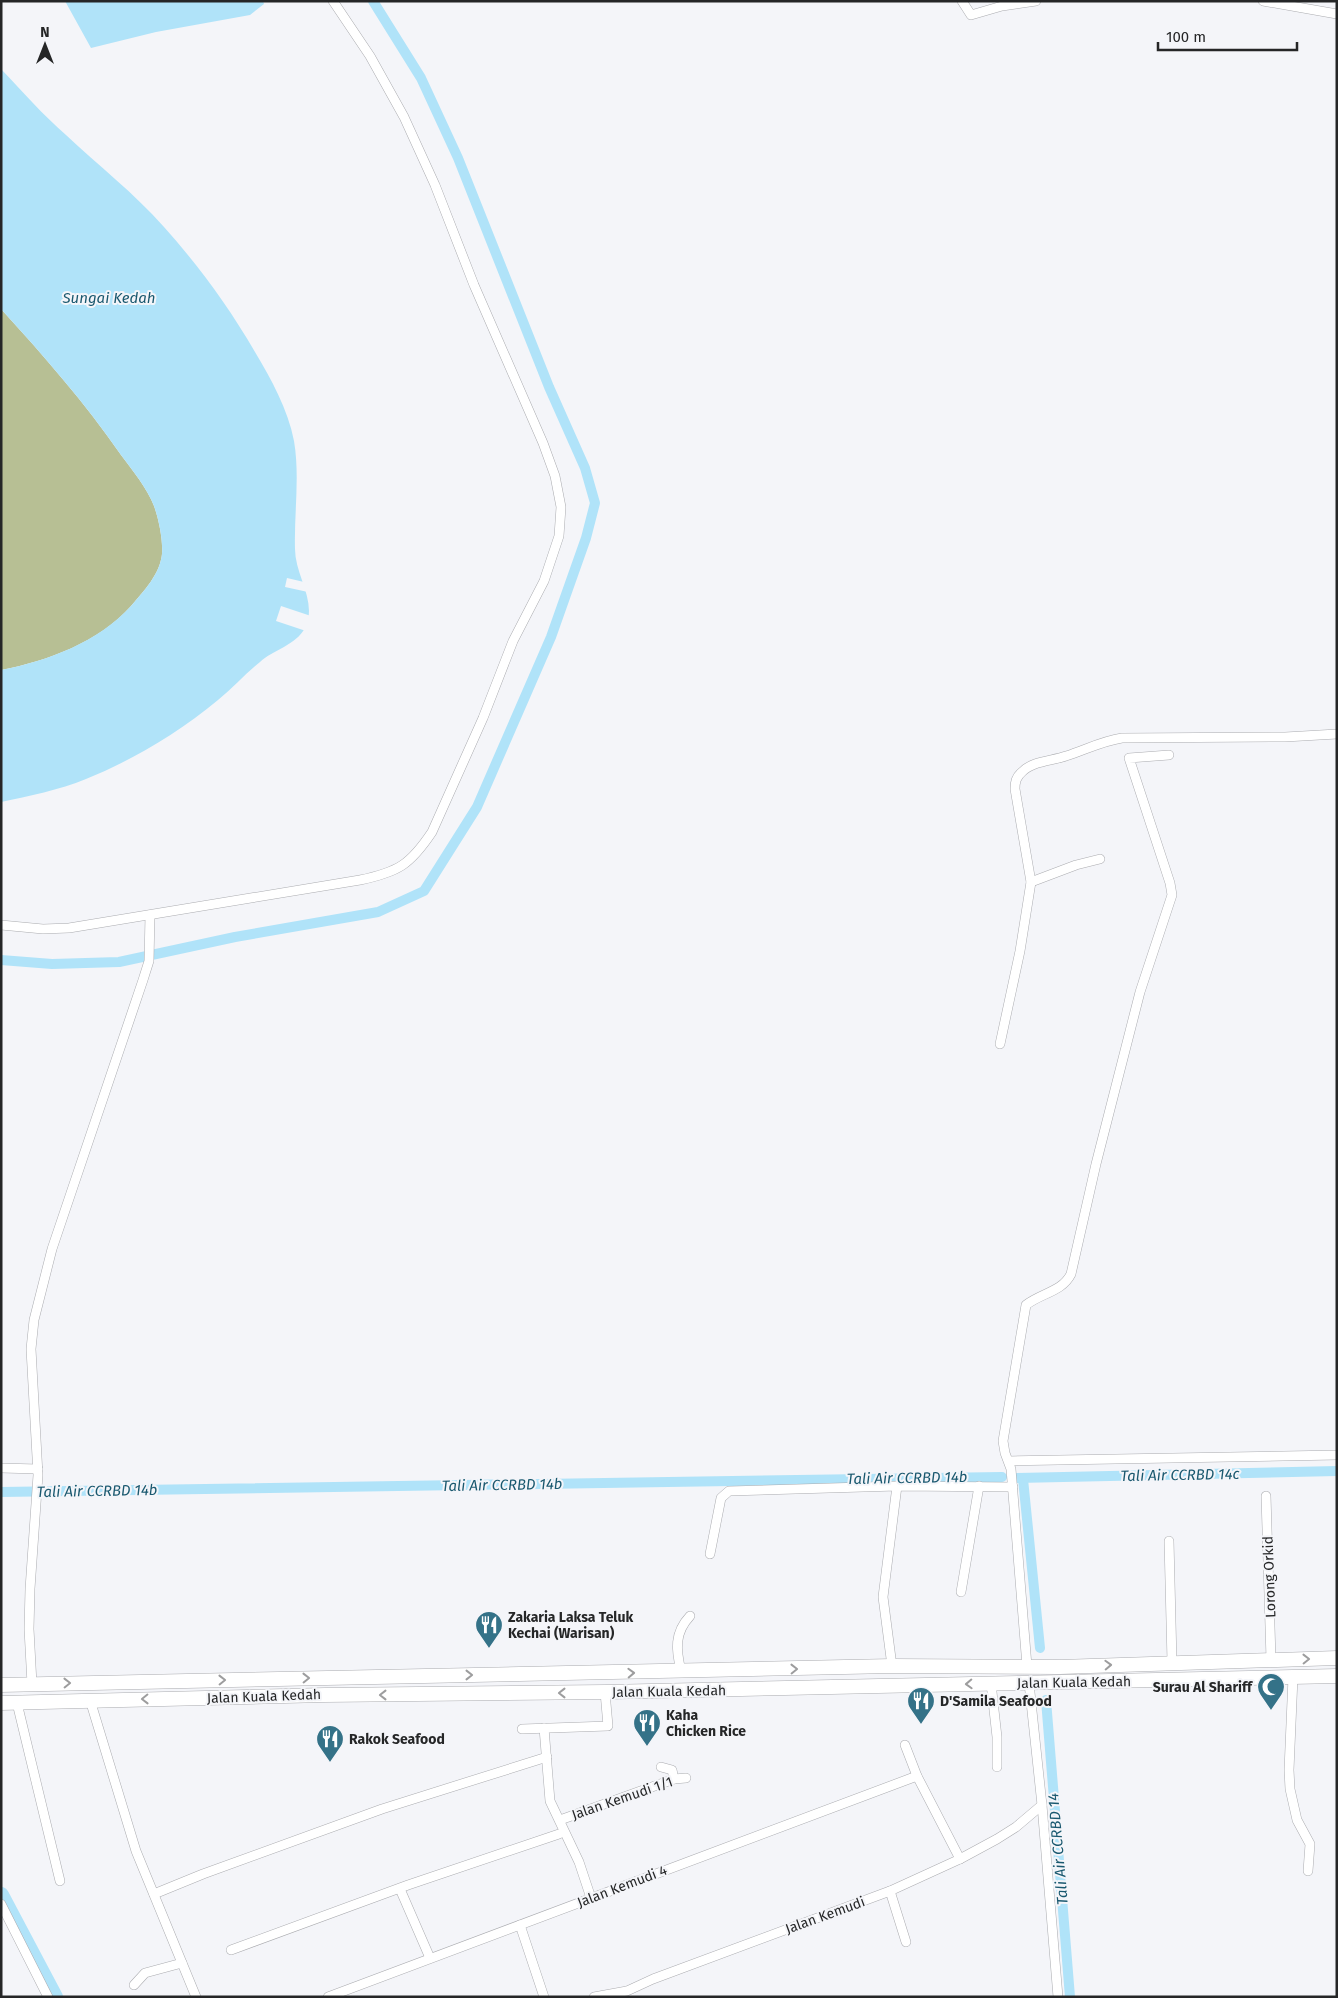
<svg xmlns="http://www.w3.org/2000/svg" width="1338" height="1998" font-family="'Fira Sans',sans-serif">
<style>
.forest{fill:#b7bf94}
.water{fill:#b0e3f9}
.pier{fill:#f4f5f9}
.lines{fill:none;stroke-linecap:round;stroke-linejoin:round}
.canal{stroke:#b0e3f9;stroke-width:10}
.river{stroke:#b0e3f9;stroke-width:16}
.street-casing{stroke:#abacb0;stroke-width:10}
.primary-casing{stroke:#abacb0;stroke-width:15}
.street{stroke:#fff;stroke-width:9}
.primary{stroke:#fff;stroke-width:14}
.oneway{stroke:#9d9d9e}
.labels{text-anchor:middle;stroke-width:4;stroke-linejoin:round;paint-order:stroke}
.street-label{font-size:14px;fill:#252627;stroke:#f4f5f9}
.poi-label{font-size:14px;font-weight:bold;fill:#252627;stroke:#f4f5f9;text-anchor:start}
.water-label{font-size:15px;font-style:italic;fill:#19586f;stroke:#f4f5f9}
</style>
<rect width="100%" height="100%" fill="#f4f5f9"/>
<path class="forest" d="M1 309C44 356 85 403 121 455 133 471 147 488 154 506 159 520 163 540 162 554 160 574 144 591 131 606 99 642 48 661 1 670Z"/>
<g class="water">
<polygon points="65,1 263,1 264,4 250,15 156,32 91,48"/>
<path d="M1 69C22 91 43 115 66 135 99 166 134 193 164 227 198 265 229 307 255 352 271 379 288 409 294 441 300 476 294 513 295 549 295 576 318 602 305 628 296 645 273 650 260 662 245 674 233 688 218 700 178 733 133 760 86 779 59 790 29 796 1 802V670C48 661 98 642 131 606 144 591 160 574 162 554 163 540 159 520 154 506 147 488 133 471 121 455 85 403 44 356 1 309Z"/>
</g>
<g class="pier">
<polygon points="287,578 304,582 308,592 285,587"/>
<polygon points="281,606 311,616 306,631 276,621"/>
</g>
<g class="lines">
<g class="canal">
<polyline points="1,960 52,964 119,962 235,937 378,912 424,891 477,807 551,637 586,538 595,503 585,468 549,387 458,158 421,78 373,1"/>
<polyline points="1017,1478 1337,1471"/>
<polyline points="1023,1479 1040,1648"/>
<polyline points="1,1492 1002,1477"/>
<polyline points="1046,1700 1070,1997"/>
</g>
<polyline class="river" points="1,1895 55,1997"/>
<defs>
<g id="street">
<polyline points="962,1 971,15 1002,6 1036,1"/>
<polyline points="1263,1 1337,14"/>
<polyline points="1031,882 1076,865 1100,859"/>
<path d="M1 925 43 929 69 928 360 880C398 872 410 865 432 832L483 718 513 641 544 581 559 536 561 507 555 476 543 443 474 285 435 185 404 117 370 56 333 1"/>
<path d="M1000 1044 1020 951 1031 882 1015 789C1015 782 1016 777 1022 772 1032 761 1052 761 1066 756 1085 750 1102 741 1122 738L1285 737 1337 734"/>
<polyline points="1009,1461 1337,1455"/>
<polyline points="1,1468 38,1469"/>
<polyline points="1266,1496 1271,1659"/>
<polyline points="1169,1541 1172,1662"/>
<polyline points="710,1554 721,1498 729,1491 897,1486 1013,1487"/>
<polyline points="961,1592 979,1486"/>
<polyline points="892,1666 883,1597 897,1486"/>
<path d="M1027 1666 1011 1469 1005 1453 1003 1441 1026 1305C1041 1293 1062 1292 1071 1274L1096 1164 1140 992 1172 895 1170 883 1129 758 1169 755"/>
<path d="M681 1671C676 1650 674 1633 690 1616"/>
<polyline points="1293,1677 1289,1770 1290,1789 1297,1820 1310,1844 1308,1871"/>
<polyline points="991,1683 997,1737 997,1767"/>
<polyline points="1029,1683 1042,1805 1058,1997"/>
<polyline points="32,1684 29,1629 30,1589 38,1475 31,1349 34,1320 52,1249 143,980 149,961 150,915"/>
<polyline points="90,1700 136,1851 196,1997"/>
<polyline points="17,1703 60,1881"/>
<polyline points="544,1728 550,1801 579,1862 591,1898"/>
<polyline points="522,1729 608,1726 605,1692"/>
<polyline points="905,1745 917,1776 960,1859"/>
<polyline points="661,1767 672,1770 674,1779"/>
<polyline points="560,1820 674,1779 686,1778"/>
<polyline points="400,1889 430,1958"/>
<polyline points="890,1891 906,1942"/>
<polyline points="154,1894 203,1874 382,1809 547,1757"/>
<polyline points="1,1904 48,1997"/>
<polyline points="520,1925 544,1997"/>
<polyline points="231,1950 408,1885 559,1834"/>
<polyline points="134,1985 145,1973 182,1963"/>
<polyline points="328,1997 917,1776"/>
<polyline points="594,1997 627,1991 653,1979 890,1891 960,1859 997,1839 1016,1827 1042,1805"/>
</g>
<g id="primary">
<polyline points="1,1685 892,1666 1060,1667 1337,1658"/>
<polyline points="1,1703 325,1695 605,1692 1337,1676"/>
</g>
</defs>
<use href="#street" class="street-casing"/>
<use href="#primary" class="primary-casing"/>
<use href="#street" class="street"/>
<use href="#primary" class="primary"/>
</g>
<defs><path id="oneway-chevron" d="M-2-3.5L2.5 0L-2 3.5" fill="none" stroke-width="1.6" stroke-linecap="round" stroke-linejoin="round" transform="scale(1.25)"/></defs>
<g class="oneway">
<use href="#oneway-chevron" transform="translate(1306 1659) rotate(-1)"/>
<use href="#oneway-chevron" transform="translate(1108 1665) rotate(-2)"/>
<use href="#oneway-chevron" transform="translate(794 1669) rotate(-1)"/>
<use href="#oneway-chevron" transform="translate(631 1673) rotate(-2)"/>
<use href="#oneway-chevron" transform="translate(469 1675)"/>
<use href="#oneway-chevron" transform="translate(306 1678) rotate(-1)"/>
<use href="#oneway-chevron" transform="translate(222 1680) rotate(-1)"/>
<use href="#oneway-chevron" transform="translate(67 1683) rotate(-1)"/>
<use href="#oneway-chevron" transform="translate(969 1684) rotate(178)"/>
<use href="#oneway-chevron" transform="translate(562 1693) rotate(180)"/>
<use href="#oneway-chevron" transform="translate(383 1695) rotate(180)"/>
<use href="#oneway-chevron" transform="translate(145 1699) rotate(179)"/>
</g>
<defs>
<symbol id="restaurant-pin" viewBox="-11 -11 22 30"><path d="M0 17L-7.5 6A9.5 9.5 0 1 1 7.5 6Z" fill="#347288" stroke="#f4f5f9"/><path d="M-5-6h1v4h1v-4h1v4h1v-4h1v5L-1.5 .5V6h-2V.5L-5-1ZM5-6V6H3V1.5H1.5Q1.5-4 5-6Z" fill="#fff"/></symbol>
<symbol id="mosque-pin" viewBox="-11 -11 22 30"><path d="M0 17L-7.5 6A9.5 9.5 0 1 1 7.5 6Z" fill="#347288" stroke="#f4f5f9"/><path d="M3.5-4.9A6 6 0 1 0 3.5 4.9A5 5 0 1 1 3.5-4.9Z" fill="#fff"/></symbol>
</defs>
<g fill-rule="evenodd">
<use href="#restaurant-pin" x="473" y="1609" width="32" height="43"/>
<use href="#mosque-pin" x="1255" y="1671" width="32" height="43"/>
<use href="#restaurant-pin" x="905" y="1685" width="32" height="43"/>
<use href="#restaurant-pin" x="631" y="1707" width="32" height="43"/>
<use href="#restaurant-pin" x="314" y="1723" width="32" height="43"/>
</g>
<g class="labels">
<g class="street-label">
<text transform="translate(1269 1577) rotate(-92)" y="5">Lorong Orkid</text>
<text transform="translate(1074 1682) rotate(-1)" y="5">Jalan Kuala Kedah</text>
<text transform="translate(669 1691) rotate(-1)" y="5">Jalan Kuala Kedah</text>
<text transform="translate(264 1696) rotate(-2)" y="5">Jalan Kuala Kedah</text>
<text transform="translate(622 1798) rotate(-19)" y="5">Jalan Kemudi 1/1</text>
<text transform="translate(622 1886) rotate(-21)" y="5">Jalan Kemudi 4</text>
<text transform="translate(825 1915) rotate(-20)" y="5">Jalan Kemudi</text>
</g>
<g class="poi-label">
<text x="508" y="1622">Zakaria Laksa Teluk<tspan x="508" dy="16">Kechai (Warisan)</tspan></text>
<text x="1252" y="1692" text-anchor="end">Surau Al Shariff</text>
<text x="940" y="1706">D'Samila Seafood</text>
<text x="666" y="1720">Kaha<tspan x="666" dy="16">Chicken Rice</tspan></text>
<text x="349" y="1744">Rakok Seafood</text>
</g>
<g class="water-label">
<text x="109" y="303">Sungai Kedah</text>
<text transform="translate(1180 1475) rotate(-1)" y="5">Tali Air CCRBD 14c</text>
<text transform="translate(907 1478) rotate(-1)" y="5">Tali Air CCRBD 14b</text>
<text transform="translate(502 1485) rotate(-1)" y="5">Tali Air CCRBD 14b</text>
<text transform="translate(97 1491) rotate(-1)" y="5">Tali Air CCRBD 14b</text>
<text transform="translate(1058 1849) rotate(-95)" y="5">Tali Air CCRBD 14</text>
</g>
</g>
<rect width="1338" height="1998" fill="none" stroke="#252627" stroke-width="5"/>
<g transform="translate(45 45)" stroke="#f4f5f9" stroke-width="4" paint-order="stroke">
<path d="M0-4L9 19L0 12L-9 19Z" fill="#252627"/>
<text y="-8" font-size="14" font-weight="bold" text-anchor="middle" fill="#252627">N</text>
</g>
<path d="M1158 42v8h139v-8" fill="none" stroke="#252627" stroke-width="2.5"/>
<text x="1166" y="42" font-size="15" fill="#252627" stroke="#f4f5f9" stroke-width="4" paint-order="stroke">100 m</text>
</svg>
